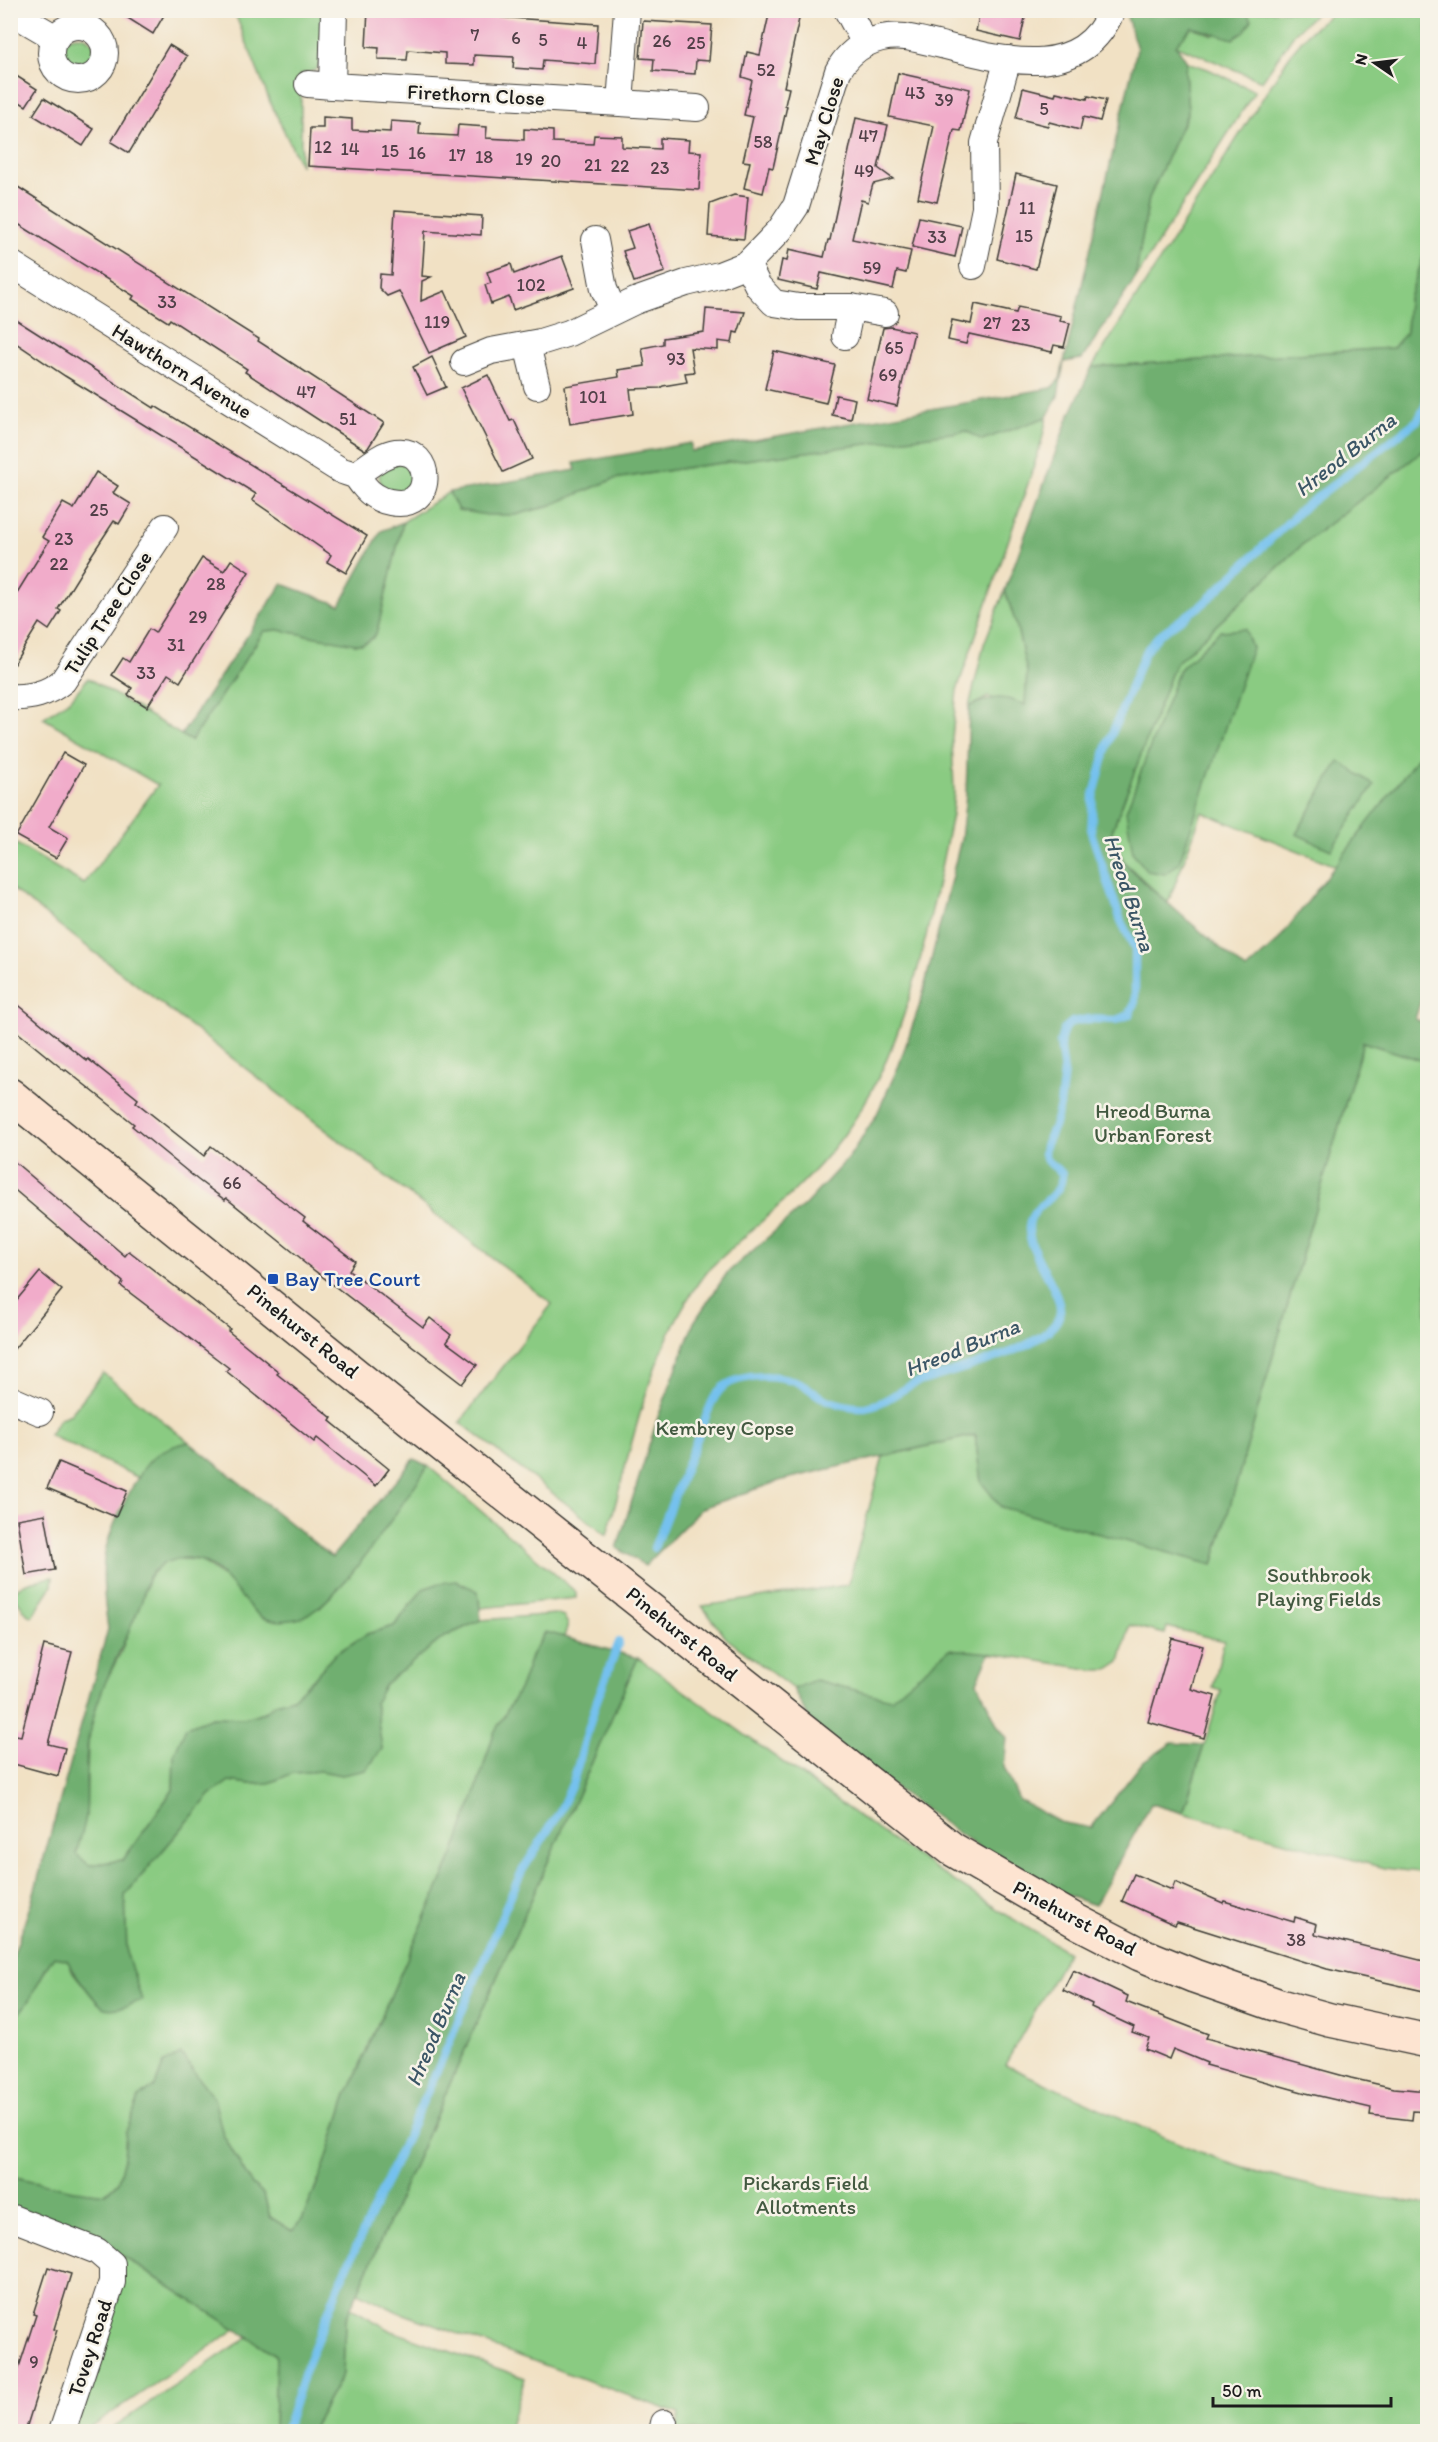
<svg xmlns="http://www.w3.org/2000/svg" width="1438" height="2442" font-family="Itim,sans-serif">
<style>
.green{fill:#8acb82;stroke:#53744f;stroke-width:1.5}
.forest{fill:#6faf70;stroke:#466646;stroke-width:1.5}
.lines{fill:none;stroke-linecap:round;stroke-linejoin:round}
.stream{stroke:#74c1ee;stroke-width:8}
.building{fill:#f1acca}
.street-casing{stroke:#3c3a35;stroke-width:28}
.secondary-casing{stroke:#3c3a35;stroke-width:36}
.street{stroke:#fff;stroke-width:26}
.secondary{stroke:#fde4d1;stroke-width:33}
.transit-dot{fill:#1a4fb4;stroke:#f7f3e8;stroke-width:2}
.labels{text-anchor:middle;stroke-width:5;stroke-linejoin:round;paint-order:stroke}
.number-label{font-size:18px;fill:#514048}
.street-label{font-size:21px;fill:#1c1c1c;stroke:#f7f3e8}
.park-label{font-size:21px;fill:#425940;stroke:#f7f3e8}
.transit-label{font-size:21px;fill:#164399;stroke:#f7f3e8;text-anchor:start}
.water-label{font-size:22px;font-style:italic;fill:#3b5666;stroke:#f7f3e8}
</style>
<rect width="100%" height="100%" fill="#f7f3e8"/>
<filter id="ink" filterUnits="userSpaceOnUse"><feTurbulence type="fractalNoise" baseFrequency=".0167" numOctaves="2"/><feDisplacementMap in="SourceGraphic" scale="12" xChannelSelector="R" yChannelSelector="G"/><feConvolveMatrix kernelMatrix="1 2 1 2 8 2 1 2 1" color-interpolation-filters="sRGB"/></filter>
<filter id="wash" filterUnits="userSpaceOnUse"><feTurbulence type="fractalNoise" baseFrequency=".008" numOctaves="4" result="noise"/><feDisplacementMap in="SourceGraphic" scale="24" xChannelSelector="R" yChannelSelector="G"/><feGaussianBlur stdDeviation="1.35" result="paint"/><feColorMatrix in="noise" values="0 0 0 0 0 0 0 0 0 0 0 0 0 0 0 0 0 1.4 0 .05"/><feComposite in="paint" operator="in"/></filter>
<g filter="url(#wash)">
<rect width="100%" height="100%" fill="#f1e1c4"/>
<g class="green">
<polygon points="234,11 323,11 320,64 316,70 301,74 301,166 270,102"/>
<polygon points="1245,11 1318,11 1294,34 1262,81 1175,45 1192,27 1213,35 1251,20"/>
<polygon points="1335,11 1427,11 1427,247 1408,301 1406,333 1393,348 1092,367 1292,52 1307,34"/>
<circle cx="78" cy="54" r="18"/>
<polygon points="1187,62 1208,69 1255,91 1135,279 1149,198 1188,112 1185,70"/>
<path d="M1047 417 1042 440 1032 472 957 690 952 738 954 792 952 815C929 922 910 1047 843 1136 806 1186 754 1227 708 1270 650 1342 632 1447 607 1535L460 1422 552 1304 11 888 10 840 84 884 158 785 43 718 71 699 88 678 191 741 264 631 278 630 361 644 372 639 377 631 403 522 449 492 458 510 515 515 546 507 614 479 691 467 966 431 982 440Z"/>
<polygon points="1427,448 1427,738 1422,752 1336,866 1202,812 1168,903 1125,863 1111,834 1175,664 1302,545"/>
<polygon points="404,462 416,478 403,495 382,487 379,477 383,466"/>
<polygon points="1005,590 1017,627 1027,672 1025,706 988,697 969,707 984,644"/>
<polygon points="1363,1042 1427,1062 1427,1873 1384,1868 1183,1813 1221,1691 1213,1687 1224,1641 1167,1627 1165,1634 1130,1625 1120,1662 1108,1670 1093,1670 1004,1655 949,1649 891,1700 816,1680 793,1689 726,1638 702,1606 848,1585 883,1457 975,1435 981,1482 1213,1565"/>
<path d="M103 1373 189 1442C161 1449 155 1454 139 1478L49 1435 60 1418 71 1414Z"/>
<polygon points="428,1466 576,1592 576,1598 481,1608 477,1591 410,1605 394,1626 367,1634 335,1654 313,1679 293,1698 276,1703 265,1712 244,1718 212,1717 174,1754 173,1790 123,1860 89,1865 76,1854 86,1815 88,1742 99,1694 121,1652 130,1626 141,1603 149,1577 164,1563 182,1559 200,1560 228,1581 263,1618 319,1608 349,1577"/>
<path d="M53 1577 52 1586 32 1617 27 1614 13 1594C20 1581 39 1580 53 1577Z"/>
<path d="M555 1614 564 1617 568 1624 564 1637 545 1632 532 1654 521 1686 494 1733 472 1803 453 1855 346 2097 323 2170 302 2220 292 2231 270 2217 264 2195 252 2185 223 2135 213 2098 164 2063 155 2086 139 2098 118 2182 105 2194 73 2190 11 2176V2020C32 2004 38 1978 54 1956L68 1960 72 1971 98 2003 141 2000 127 1955 125 1895 210 1795 229 1781 250 1784 269 1783 293 1773 321 1771 342 1775 382 1749 375 1701 385 1684 444 1637 481 1620Z"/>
<path d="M638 1658C780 1759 918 1865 1068 1952L1005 2065C1072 2095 1138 2127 1205 2154 1275 2182 1353 2195 1427 2204V2431H684L678 2429 679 2414 396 2311 358 2292Z"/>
<polygon points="120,2255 236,2329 85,2431 74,2432"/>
<polygon points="351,2308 392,2331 525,2378 508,2431 310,2432 343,2374 345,2321"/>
<polygon points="248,2337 276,2355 274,2431 106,2432"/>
</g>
<g class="forest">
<polygon points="1129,11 1245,11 1252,20 1244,32 1233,39 1192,27 1176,45 1187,62 1185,70 1188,112 1149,198 1135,279 1082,359 1064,362 1058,396 1047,417 982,440 966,431 691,467 614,479 546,507 515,515 487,515 458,510 449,492 576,470 574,463 691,443 691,451 1051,388 1060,379 1137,49 1127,17"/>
<path d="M1427 247V448L1302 545 1175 664 1111 834 1125 863 1150 888 1246 970 1277 942 1422 752 1427 738 1428 977 1415 1019 1427 1024V1062L1363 1042 1213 1565 1001 1507 981 1482 975 1435 782 1480 702 1508 645 1566 617 1548 658 1417 694 1322 727 1273 805 1205 849 1157 876 1116 899 1065 921 1001 961 839 966 795 969 707C992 696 1002 695 1025 705L1027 672 1017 627 1005 590 1067 421 1092 367 1393 348 1406 333 1408 301Z"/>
<path d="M403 522 377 631C372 640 366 645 355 644L278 630 264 631 191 741 181 735 282 584 340 605 381 531Z"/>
<polygon points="1245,629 1252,648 1179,863 1165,874 1147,871 1133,853 1126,811 1179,670 1220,631"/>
<polygon points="1339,761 1374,785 1331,850 1296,834"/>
<path d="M189 1442 332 1557 414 1459 428 1466C404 1500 336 1611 297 1619 288 1621 269 1622 261 1617 240 1601 228 1573 202 1561 185 1554 158 1561 149 1577 144 1584 144 1595 141 1603 123 1649 95 1692 88 1742 84 1766 88 1790 86 1814 85 1828 79 1841 76 1854L89 1865 123 1860 173 1790 174 1754 186 1727 212 1717 244 1718 265 1712 276 1703 293 1698 313 1679 335 1654 367 1634 394 1626 423 1589 440 1583 456 1581 478 1591 481 1620 444 1637 385 1684 375 1702 382 1749 366 1770 342 1775 321 1771 293 1773 269 1783 250 1784 229 1781 210 1795 125 1895 127 1955 142 2000C132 2004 116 2011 105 2008 96 2005 72 1969 67 1960L54 1956C37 1978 34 2003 11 2020V1962L32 1900 108 1629C105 1606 102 1583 104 1559 106 1536 137 1470 155 1456 165 1448 176 1445 189 1442Z"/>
<polygon points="546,1632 638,1658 345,2321 343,2374 310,2431 274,2431 276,2355 124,2257 11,2211 10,2176 73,2190 106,2194 118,2182 124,2158 126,2132 139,2098 155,2086 164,2063 181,2054 214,2098 223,2135 252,2185 264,2195 270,2217 292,2231 302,2220 323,2170 346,2097 453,1855 472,1803 494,1733 521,1686 532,1654"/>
<polygon points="949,1649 990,1653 977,1682 998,1726 1007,1738 1004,1767 1019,1800 1059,1822 1091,1828 1142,1763 1172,1743 1204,1745 1183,1813 1151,1804 1095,1905 1026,1882 815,1730 793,1689 815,1680 891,1699"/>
</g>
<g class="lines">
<g class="stream">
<path d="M654 1548 707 1414C711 1405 714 1394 723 1387 744 1372 780 1374 802 1384 809 1388 814 1393 821 1397 833 1403 851 1408 865 1407 884 1405 897 1391 914 1384 944 1372 1056 1349 1060 1312 1062 1290 1028 1254 1029 1228 1030 1202 1064 1199 1062 1173L1047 1161 1044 1154 1045 1146 1055 1124 1060 1106 1064 1072 1060 1042 1064 1029 1072 1022 1088 1019 1116 1020 1129 1015 1135 1002V949L1121 921 1091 832 1093 798 1107 746 1145 652 1159 635 1203 604 1303 508 1418 420 1426 404 1428 388"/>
<polyline points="285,2432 304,2372 341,2280 441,2062 506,1906 522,1871 559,1813 573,1782 596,1703 619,1642"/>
</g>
</g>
<g id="blocks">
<g class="building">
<polygon points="115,10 167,10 153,34"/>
<polygon points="368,10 423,12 598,24 595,64 543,60 542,70 513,68 514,57 474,55 474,65 445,64 445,53 408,50 407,60 378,59 379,48 366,47"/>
<polygon points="770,10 801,10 784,87 789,88 785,105 787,106 773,168 769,167 763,193 744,188 750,162 743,161 753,117 744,115 752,80 742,77 747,52 760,55"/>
<polygon points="980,10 1016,10 1026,13 1020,41 976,31"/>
<polygon points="643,21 712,25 709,61 696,60 695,74 653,71 654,59 640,58"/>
<polygon points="169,45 187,56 129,153 111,142"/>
<polygon points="10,72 37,89 26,106 10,96"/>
<polygon points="898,73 970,89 961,131 954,130 937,202 918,198 934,126 889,117"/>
<polygon points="1023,88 1055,96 1056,92 1087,99 1088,96 1106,100 1100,121 1083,117 1080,130 1049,122 1048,126 1016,118"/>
<polygon points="44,98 94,129 83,146 33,115"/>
<polygon points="323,117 352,119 352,130 390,132 391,121 420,123 419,134 457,136 458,125 487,127 486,138 524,140 524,129 553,131 553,142 593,144 594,135 622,136 622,147 660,149 660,138 689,140 688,151 701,152 699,190 308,166 310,128 323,128"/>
<polygon points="856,118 888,125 878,168 893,179 873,184 868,202 861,200 852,239 911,251 906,273 897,271 893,289 821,273 817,289 778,280 782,260 787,261 789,249 824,257 828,240 830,240"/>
<polygon points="1016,174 1057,184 1036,269 997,259"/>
<polygon points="10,182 259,339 258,341 384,423 368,448 365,450 348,439 245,372 247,369 170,319 168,322 149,310 132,299 134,296 10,219"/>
<polygon points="734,195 748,197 744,239 708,236 710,204"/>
<polygon points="395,210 482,216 481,235 425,231 422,276 431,277 422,281 421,301 445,291 466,337 429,353 399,291 387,296 379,288 380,274 391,275"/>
<polygon points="919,217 962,226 955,257 912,247"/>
<polygon points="649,224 665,272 634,282 623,251 633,248 627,231"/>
<polygon points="562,256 574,288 513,310 509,297 491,304 485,285 491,283 487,272 511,264 514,274"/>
<polygon points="975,304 1016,313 1018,307 1061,316 1060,321 1070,323 1064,347 1054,345 1052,352 969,334 966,344 948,340 952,320 971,324"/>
<polygon points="706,309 745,312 738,333 734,332 732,343 718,341 718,350 690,348 694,372 685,373 687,382 663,386 660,388 630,389 633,414 570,424 565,386 619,377 618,370 645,366 642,348 663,344 663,338 704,332"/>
<polygon points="10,316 154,408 155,406 367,536 346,573 327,562 331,555 252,500 256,494 65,376 10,339"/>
<polygon points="891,327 914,332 897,406 867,399 883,328"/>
<polygon points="774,351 835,365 826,403 765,389"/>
<polygon points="432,357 446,387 427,395 413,367"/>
<polygon points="488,375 510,421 514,420 532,459 503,472 461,388"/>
<polygon points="836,395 855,399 851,419 832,415"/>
<polygon points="96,472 118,486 113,493 131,504 119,524 114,521 91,556 58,609 61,611 49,630 39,623 10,670 10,604 49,541 42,537 63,503 74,509"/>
<polygon points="202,558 224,571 231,560 249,572 180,682 168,674 147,707 128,695 132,688 112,675 123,658 129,662 149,629 155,633"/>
<polygon points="63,753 84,765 49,827 68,838 56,858 16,836"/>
<polygon points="10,998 87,1061 88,1059 138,1099 136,1102 204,1156 211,1146 284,1202 305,1218 303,1221 355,1261 349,1270 423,1327 430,1318 451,1335 446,1342 477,1365 462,1384 302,1261 303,1260 226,1198 225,1200 198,1180 132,1126 134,1124 66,1070 65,1071 10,1026"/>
<polygon points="10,1158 125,1256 129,1251 230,1329 228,1331 279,1372 277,1374 332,1418 330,1421 389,1469 376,1486 317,1438 314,1442 226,1371 229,1368 121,1286 123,1282 10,1186"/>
<polygon points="40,1272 62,1290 10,1354 10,1308"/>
<polygon points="59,1462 127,1491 116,1517 47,1488"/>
<polygon points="45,1514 55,1570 26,1575 17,1519"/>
<polygon points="1172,1638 1203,1646 1191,1689 1215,1696 1204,1738 1148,1722"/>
<polygon points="44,1645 72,1652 48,1744 65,1748 58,1776 10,1763 10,1734 21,1736"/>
<polygon points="1134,1874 1172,1890 1175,1882 1223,1903 1224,1901 1294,1922 1295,1917 1317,1924 1315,1934 1428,1962 1428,1992 1327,1969 1177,1922 1175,1925 1122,1901"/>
<polygon points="1073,1970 1128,1996 1126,2002 1208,2034 1206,2038 1351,2078 1394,2088 1428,2091 1428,2112 1413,2111 1412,2120 1370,2115 1371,2108 1306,2093 1206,2065 1207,2063 1173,2049 1169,2059 1145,2049 1149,2038 1132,2032 1134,2027 1091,2007 1092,2004 1063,1990"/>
<polygon points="48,2267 71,2274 54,2329 57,2330 25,2432 10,2432 10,2395 36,2315 33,2314"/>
</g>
</g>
</g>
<g filter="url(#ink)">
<use href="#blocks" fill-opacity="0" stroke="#3c3a35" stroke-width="1.5"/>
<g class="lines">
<defs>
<g id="street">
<polyline points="334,10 332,86 620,103 627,10"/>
<polyline points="847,10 865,43"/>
<polyline points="10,11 56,38"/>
<circle cx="78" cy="53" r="27"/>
<polyline points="308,84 332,86"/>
<polyline points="620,103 697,108"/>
<polyline points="595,240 604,289 613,310"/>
<path d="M10 263 340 470C344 472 350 473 354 475 358 477 360 482 363 485 370 494 379 500 390 502 436 512 434 447 396 452 381 454 368 467 355 475"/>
<polyline points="747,264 758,286 774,303 799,307 851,307 885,313"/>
<polyline points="973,266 985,208 984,143 1008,59"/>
<polyline points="845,336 851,307"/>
<polyline points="527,345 537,386"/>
<path d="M464 362 491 351 540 342 569 333 635 301 686 283 719 275 747 264 780 230 796 206 838 71C852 46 877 34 905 37 972 48 1075 98 1112 10"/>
<path d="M10 697C31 698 47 694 63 681L165 527"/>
<polyline points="10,1399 40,1412"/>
<polyline points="10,2217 97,2251 112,2264 112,2282 62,2432"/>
<polyline points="662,2432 664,2423"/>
</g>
<polyline id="secondary" points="10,1095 426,1432 952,1849 1078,1922 1140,1954 1194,1976 1280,2006 1330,2020 1428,2041"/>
</defs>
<use href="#street" class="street-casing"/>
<use href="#secondary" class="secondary-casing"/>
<use href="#street" class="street"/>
<use href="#secondary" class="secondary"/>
</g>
</g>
<rect class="transit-dot" x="267" y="1273" width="12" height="12" rx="3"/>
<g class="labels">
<g class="number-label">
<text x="475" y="41">7</text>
<text x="516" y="44">6</text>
<text x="543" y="46">5</text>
<text x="662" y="47">26</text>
<text x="582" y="49">4</text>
<text x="696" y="49">25</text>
<text x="766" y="76">52</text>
<text x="915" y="99">43</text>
<text x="944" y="106">39</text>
<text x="1044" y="115">5</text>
<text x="868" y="142">47</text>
<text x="763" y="148">58</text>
<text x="323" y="153">12</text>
<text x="350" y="155">14</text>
<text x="390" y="157">15</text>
<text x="417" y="159">16</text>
<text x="457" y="161">17</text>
<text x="484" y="163">18</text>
<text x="524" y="165">19</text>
<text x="551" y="167">20</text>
<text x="593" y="171">21</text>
<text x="620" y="172">22</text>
<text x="660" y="174">23</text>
<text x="864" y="177">49</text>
<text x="1027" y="214">11</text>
<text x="1024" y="242">15</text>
<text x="937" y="243">33</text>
<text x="872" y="274">59</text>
<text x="531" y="291">102</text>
<text x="167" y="308">33</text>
<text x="437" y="328">119</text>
<text x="992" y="329">27</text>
<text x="1021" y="331">23</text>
<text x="894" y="354">65</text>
<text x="676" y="365">93</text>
<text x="888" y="381">69</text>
<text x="306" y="398">47</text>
<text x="593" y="403">101</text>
<text x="348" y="425">51</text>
<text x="99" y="516">25</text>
<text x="64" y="545">23</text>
<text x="59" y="570">22</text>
<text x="216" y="590">28</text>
<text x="198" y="623">29</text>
<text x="176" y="651">31</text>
<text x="146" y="679">33</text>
<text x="232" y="1189">66</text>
<text x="1296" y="1946">38</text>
<text x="34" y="2368">9</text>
</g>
<g class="street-label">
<text transform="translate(476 95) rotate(3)" y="7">Firethorn Close</text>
<text transform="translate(824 121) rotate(-73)" y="7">May Close</text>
<text transform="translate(182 371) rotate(32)" y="7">Hawthorn Avenue</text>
<text transform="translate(108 613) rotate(-57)" y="7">Tulip Tree Close</text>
<text transform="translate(303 1331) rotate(39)" y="7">Pinehurst Road</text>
<text transform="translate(682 1634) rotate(39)" y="7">Pinehurst Road</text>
<text transform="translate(1075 1918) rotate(28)" y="7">Pinehurst Road</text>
<text transform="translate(90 2348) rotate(-72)" y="7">Tovey Road</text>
</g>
<g class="park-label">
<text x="1153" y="1118">Hreod Burna<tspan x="1153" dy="24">Urban Forest</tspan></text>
<text x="725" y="1435">Kembrey Copse</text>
<text x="1319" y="1582">Southbrook<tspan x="1319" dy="24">Playing Fields</tspan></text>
<text x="806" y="2190">Pickards Field<tspan x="806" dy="24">Allotments</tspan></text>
</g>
<g class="transit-label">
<text x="285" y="1286">Bay Tree Court</text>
</g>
<g class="water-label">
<text transform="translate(1345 454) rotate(-38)" y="8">Hreod Burna</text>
<text transform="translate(1130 893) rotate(72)" y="8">Hreod Burna</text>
<text transform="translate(962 1347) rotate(-22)" y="8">Hreod Burna</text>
<text transform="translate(435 2029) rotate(-67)" y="8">Hreod Burna</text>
</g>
</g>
<rect width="1438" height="2442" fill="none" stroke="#f7f3e8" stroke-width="36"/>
<g transform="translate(1375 63) rotate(284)" stroke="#f7f3e8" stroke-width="4.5" paint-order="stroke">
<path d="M0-4.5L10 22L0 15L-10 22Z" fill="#1c1c1c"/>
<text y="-9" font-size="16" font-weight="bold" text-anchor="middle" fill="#1c1c1c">N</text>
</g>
<path d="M1213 2397v9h178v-9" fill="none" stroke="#1c1c1c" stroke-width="3"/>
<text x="1222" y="2397" font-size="18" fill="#1c1c1c" stroke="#f7f3e8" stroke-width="4.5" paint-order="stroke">50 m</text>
</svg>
